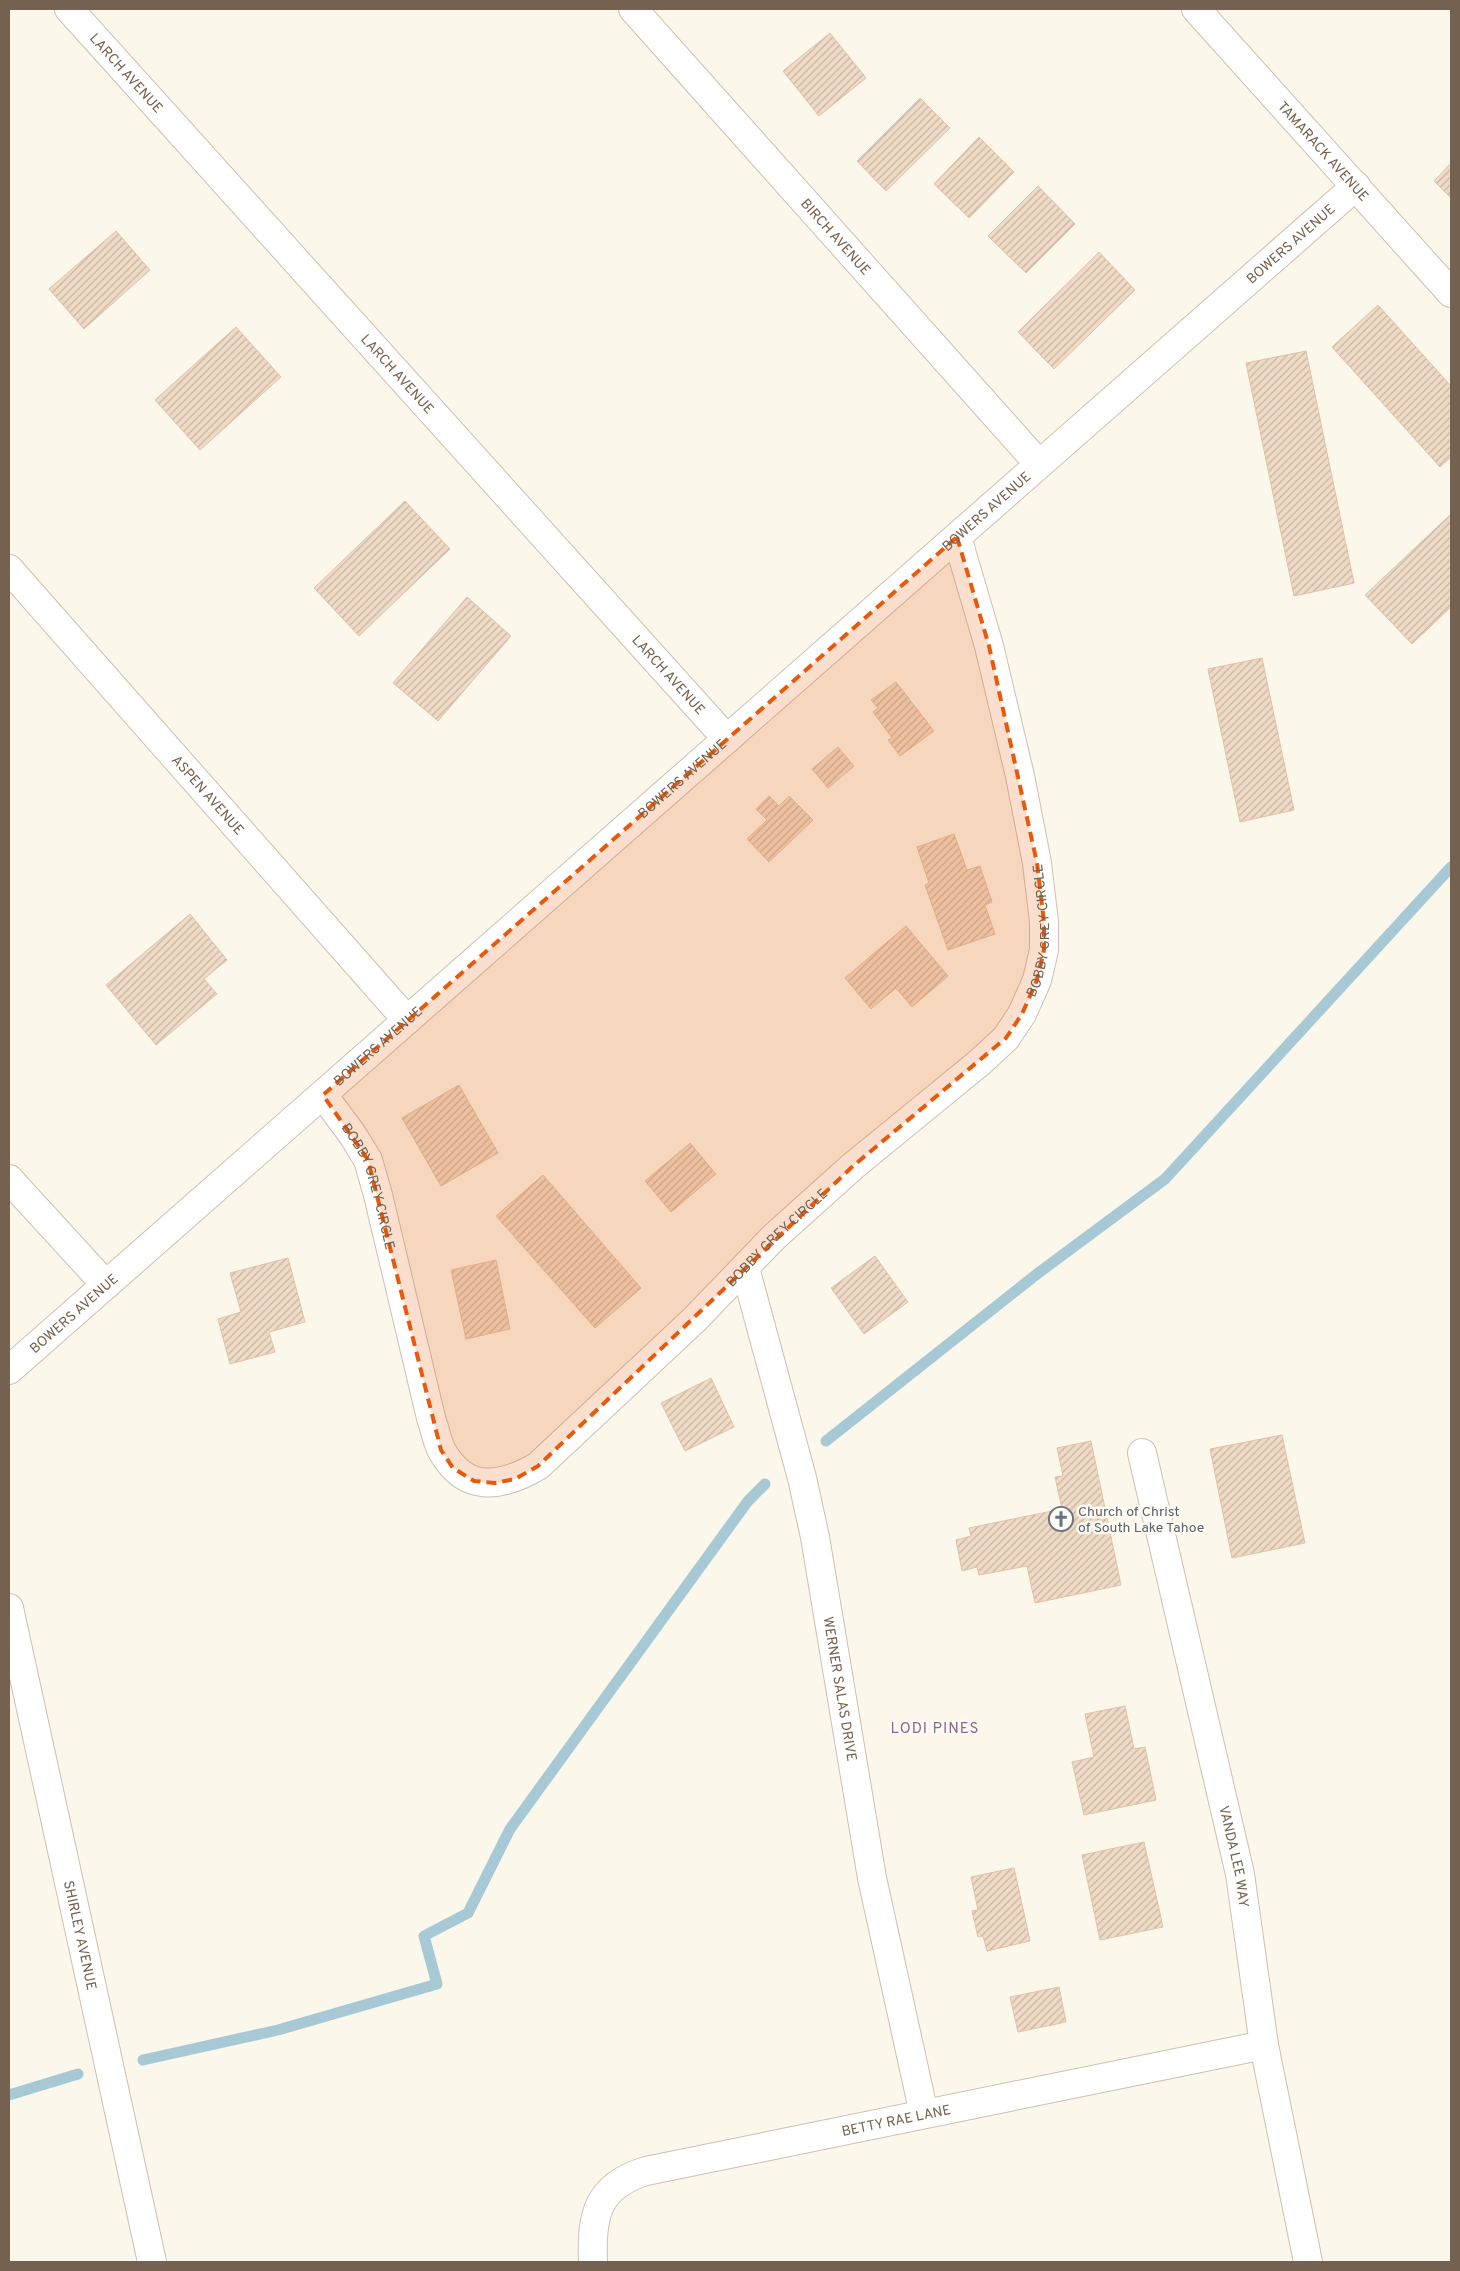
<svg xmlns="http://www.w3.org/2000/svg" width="1460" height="2271" font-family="Overpass,sans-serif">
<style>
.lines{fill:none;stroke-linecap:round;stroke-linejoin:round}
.stream{stroke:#a7c9d6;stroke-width:11}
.building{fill:url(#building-hatch);stroke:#e1c3a6}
.minor-casing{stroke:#cdc0b1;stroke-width:30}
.tertiary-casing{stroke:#cdc0b1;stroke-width:30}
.minor{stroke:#fff;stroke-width:28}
.tertiary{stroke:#fff;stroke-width:28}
.marked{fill:#e8590c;fill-opacity:0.2;stroke:#e8590c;stroke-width:4;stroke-dasharray:10 6;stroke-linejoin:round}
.labels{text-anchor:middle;stroke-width:5;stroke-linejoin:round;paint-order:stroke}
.street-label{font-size:14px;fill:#75614f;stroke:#fefbf2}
.worship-label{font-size:14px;fill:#5b616d;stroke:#fefbf2;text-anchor:start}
.neighbourhood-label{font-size:15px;letter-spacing:1px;fill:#886791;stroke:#fefbf2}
</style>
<defs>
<pattern id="building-hatch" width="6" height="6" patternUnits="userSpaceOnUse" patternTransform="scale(1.25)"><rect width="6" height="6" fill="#efdac5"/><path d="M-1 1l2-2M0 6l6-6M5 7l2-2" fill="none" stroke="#c6b4a2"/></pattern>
</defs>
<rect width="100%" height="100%" fill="#fbf7eb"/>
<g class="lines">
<g class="stream">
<polyline points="826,1441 1037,1274 1165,1179 1451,867"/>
<polyline points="143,2060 278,2030 437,1984 424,1936 468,1913 510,1829 748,1501 765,1484"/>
<polyline points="9,2095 78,2074"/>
</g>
</g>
<g class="building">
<polygon points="830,33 866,78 819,116 783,71"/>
<polygon points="920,98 950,128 886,191 857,161"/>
<polygon points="979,137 1014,172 969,218 934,184"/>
<polygon points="1451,163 1451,198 1434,181"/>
<polygon points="1038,186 1075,224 1026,273 988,236"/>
<polygon points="116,231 150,270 84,329 49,289"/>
<polygon points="1099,252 1135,290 1054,369 1018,332"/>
<polygon points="1378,305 1451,386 1451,457 1440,467 1332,347"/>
<polygon points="236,327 281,377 200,450 155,400"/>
<polygon points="1306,351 1354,583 1294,596 1246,363"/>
<polygon points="405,501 450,549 359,636 314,588"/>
<polygon points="1451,514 1451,607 1412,644 1365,595"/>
<polygon points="467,597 511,636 438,721 393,683"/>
<polygon points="1262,658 1294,810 1240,822 1208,669"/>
<polygon points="896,682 934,731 900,756 888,740 892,738 873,712 878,708 871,700"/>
<polygon points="838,747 854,766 828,788 812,769"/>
<polygon points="769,796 779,806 789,796 813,820 769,862 747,839 767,820 756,809"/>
<polygon points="954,834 967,870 980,866 992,902 985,905 995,934 948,950 925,885 929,883 917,847"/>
<polygon points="190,914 227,960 204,979 217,994 156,1045 106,985"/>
<polygon points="906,926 948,976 912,1007 896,988 871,1009 845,978"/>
<polygon points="459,1085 498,1153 441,1186 402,1118"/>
<polygon points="690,1143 716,1174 671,1212 645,1181"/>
<polygon points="543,1175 641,1288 595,1328 496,1216"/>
<polygon points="875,1256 908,1302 864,1334 831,1288"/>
<polygon points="288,1258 305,1322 269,1332 275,1352 230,1364 218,1319 241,1312 230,1273"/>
<polygon points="496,1260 510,1329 466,1339 451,1270"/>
<polygon points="711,1378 734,1427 685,1451 661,1403"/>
<polygon points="1282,1435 1305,1543 1232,1558 1210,1449"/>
<polygon points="1091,1441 1121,1585 1035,1603 1027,1566 979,1575 977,1567 962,1571 956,1540 971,1536 969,1528 1062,1509 1055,1477 1063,1476 1057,1448"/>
<polygon points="1125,1706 1134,1749 1145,1747 1156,1800 1084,1815 1072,1762 1094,1757 1085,1714"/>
<polygon points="1144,1842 1163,1927 1100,1940 1082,1855"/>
<polygon points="1014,1868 1030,1941 987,1951 983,1936 978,1937 972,1911 978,1910 971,1877"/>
<polygon points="1059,1987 1066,2022 1018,2032 1010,1997"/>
</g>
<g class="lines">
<defs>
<g id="minor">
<path id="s1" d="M69 9 727 739"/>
<path id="s2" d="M633 9 1038 463"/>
<path id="s3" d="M9 569 407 1020"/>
<path id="s4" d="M323 1095 352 1134 368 1160 378 1195 431 1418C435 1429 437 1442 442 1451 466 1494 502 1487 538 1466L694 1320 774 1237 853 1166 979 1063 1006 1038 1022 1014 1037 980 1044 950V922L1037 863 1020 776 989 646 957 537"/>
<polyline points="9,1179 106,1285"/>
<path id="s5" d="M745 1268 802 1478 815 1537 872 1878 924 2114"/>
<path id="s6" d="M9 1370 1356 186"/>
<path id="s7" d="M1142 1453 1240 1874 1264 2045 1308 2262"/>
<path id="s8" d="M9 1608 152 2262"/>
<path id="s9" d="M593 2262C591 2215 597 2186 646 2171L1264 2045"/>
</g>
<g id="tertiary">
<path id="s10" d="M1196 9 1451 293"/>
</g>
</defs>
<use href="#minor" class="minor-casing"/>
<use href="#tertiary" class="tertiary-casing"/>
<use href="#minor" class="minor"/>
<use href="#tertiary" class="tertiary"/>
</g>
<path class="marked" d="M957 537 989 646 1037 863 1044 922V950L1037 980 1022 1014 1006 1038 853 1166 538 1466 515 1479 495 1483 474 1481 453 1468 441 1450 368 1160 323 1095Z"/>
<defs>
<symbol id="church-ring" viewBox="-11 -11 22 22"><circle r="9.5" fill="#fefbf2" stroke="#6b7280" stroke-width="1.5"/><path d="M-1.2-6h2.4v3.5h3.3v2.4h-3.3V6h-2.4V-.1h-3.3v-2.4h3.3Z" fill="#6b7280"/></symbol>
</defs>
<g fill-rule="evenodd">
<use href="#church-ring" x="1047" y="1505" width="28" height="28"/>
</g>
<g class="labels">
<g class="street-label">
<text dy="5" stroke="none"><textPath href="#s1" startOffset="86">LARCH AVENUE</textPath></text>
<text dy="5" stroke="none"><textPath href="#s10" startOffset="191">TAMARACK AVENUE</textPath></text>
<text dy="5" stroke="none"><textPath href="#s2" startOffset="305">BIRCH AVENUE</textPath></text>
<text dy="5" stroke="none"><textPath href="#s6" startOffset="1706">BOWERS AVENUE</textPath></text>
<text dy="5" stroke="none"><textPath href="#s1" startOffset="491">LARCH AVENUE</textPath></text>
<text dy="5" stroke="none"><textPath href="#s6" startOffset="1301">BOWERS AVENUE</textPath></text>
<text dy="5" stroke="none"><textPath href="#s1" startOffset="896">LARCH AVENUE</textPath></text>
<text dy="5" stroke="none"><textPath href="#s6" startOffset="896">BOWERS AVENUE</textPath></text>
<text dy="5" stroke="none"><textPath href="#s3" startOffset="301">ASPEN AVENUE</textPath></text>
<text dy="5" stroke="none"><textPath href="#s4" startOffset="1242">BOBBY GREY CIRCLE</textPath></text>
<text dy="5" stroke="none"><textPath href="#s6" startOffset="491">BOWERS AVENUE</textPath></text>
<text dy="5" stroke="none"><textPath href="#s4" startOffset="104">BOBBY GREY CIRCLE</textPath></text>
<text dy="5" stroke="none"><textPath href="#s4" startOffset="822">BOBBY GREY CIRCLE</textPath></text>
<text dy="5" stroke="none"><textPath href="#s6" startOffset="86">BOWERS AVENUE</textPath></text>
<text dy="5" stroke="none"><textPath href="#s5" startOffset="432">WERNER SALAS DRIVE</textPath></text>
<text dy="5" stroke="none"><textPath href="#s7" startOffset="414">VANDA LEE WAY</textPath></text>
<text dy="5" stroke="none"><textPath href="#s8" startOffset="335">SHIRLEY AVENUE</textPath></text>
<text dy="5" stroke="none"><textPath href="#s9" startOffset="372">BETTY RAE LANE</textPath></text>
</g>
<g class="worship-label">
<text x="1078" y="1516">Church of Christ<tspan x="1078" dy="16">of South Lake Tahoe</tspan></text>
</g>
<g class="neighbourhood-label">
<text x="935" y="1733">LODI PINES</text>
</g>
</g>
<rect width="1460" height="2271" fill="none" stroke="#75614f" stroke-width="20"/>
</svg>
